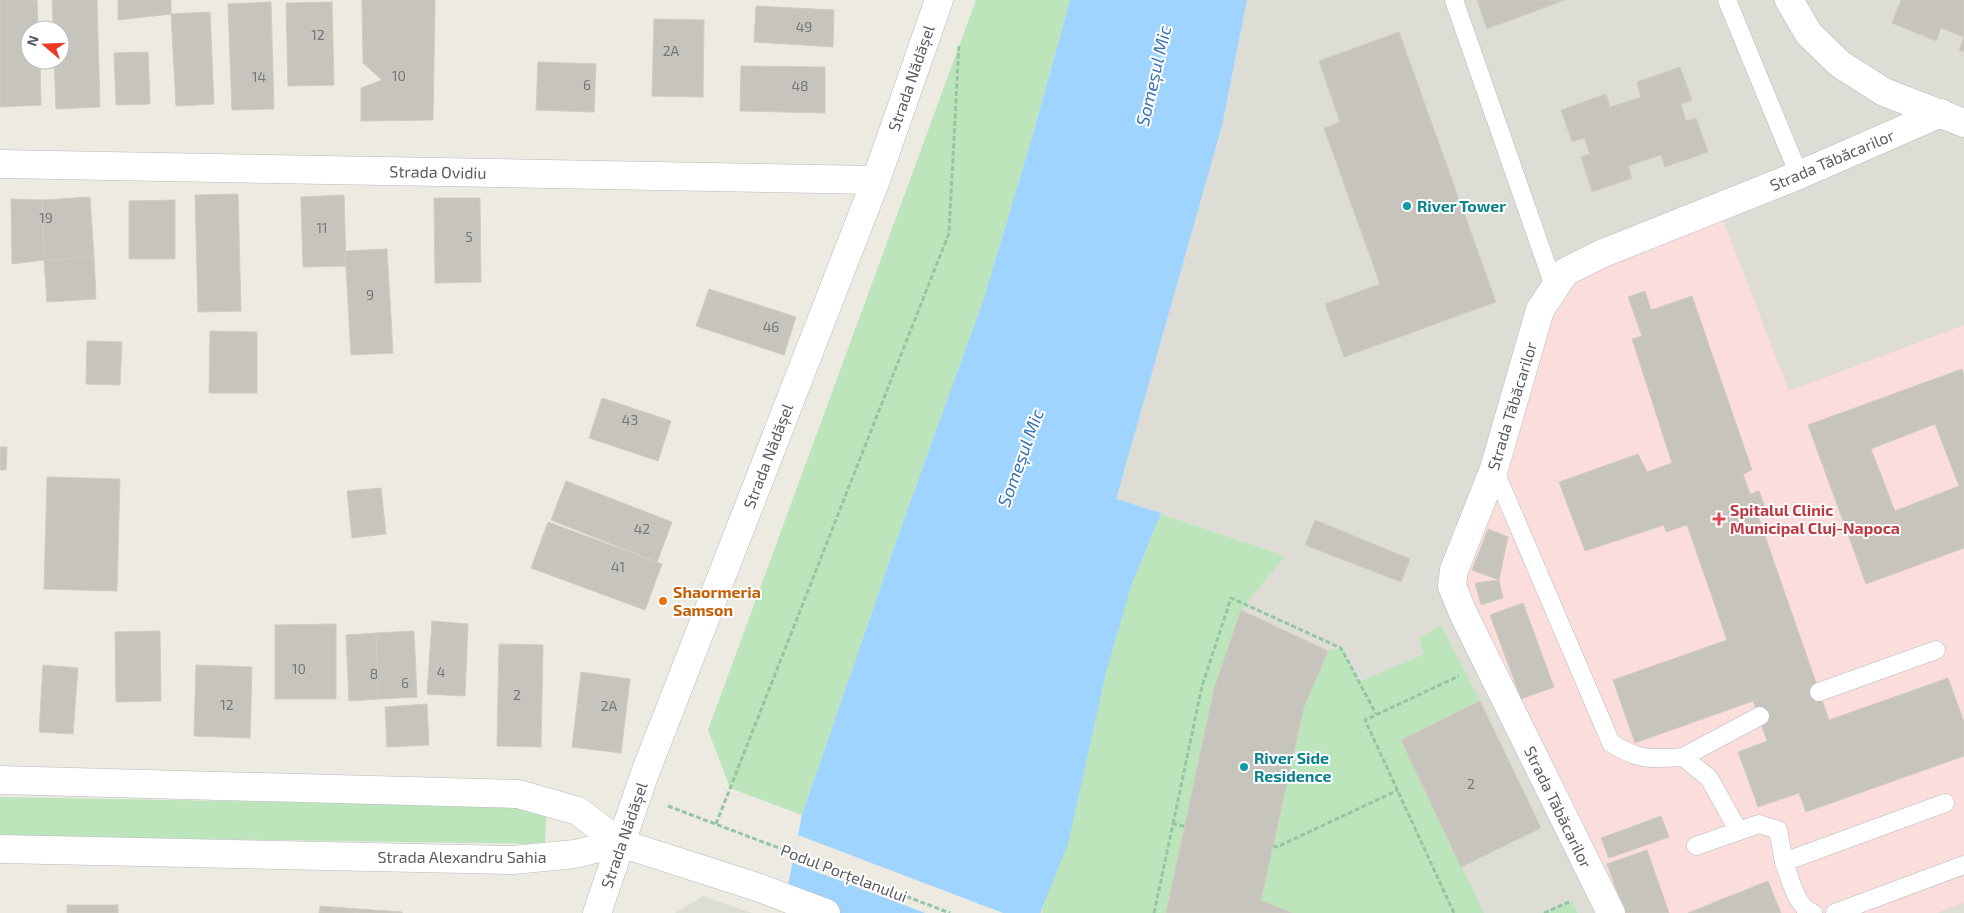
<svg xmlns="http://www.w3.org/2000/svg" width="1964" height="913" font-family="'Exo 2',sans-serif">
<style>
.industrial{fill:#dddcd5}
.medical{fill:#fbdedb}
.green{fill:#bce5bc}
.water{fill:#9ed4ff}
.pier{fill:#edeae1}
.building{fill:#c7c4be;stroke:#d1ccbf;fill-rule:evenodd}
.lines{fill:none;stroke-linecap:round;stroke-linejoin:round}
.lane-casing{stroke:#b6b9be;stroke-width:19}
.street-casing{stroke:#b6b9be;stroke-width:29}
.secondary-casing{stroke:#b6bac0;stroke-width:29}
.path{stroke:#95c6a3;stroke-width:3;stroke-dasharray:5 2.5;stroke-linecap:butt}
.lane{stroke:#fff;stroke-width:18}
.street{stroke:#fff;stroke-width:28}
.secondary{stroke:#fff;stroke-width:28}
.culture-dot{fill:#0f9aa8;stroke:#fff;stroke-width:2}
.health-dot{fill:#e0444e;stroke:#fff;stroke-width:2}
.food-dot{fill:#e8710a;stroke:#fff;stroke-width:2}
.labels{text-anchor:middle;stroke-width:4;stroke-linejoin:round;paint-order:stroke}
.number-label{font-size:14px;fill:#747779}
.street-label{font-size:16px;fill:#595d62;stroke:#fff}
.culture-label{font-size:16px;font-weight:bold;fill:#0d838f;stroke:#fff;text-anchor:start}
.health-label{font-size:16px;font-weight:bold;fill:#be3a42;stroke:#fff;text-anchor:start}
.food-label{font-size:16px;font-weight:bold;fill:#c56008;stroke:#fff;text-anchor:start}
.water-label{font-size:18px;font-style:italic;fill:#3b74b1;stroke:#fff}
</style>
<rect width="100%" height="100%" fill="#edeae1"/>
<g class="industrial">
<polygon points="1247,0 1964,0 1964,913 1040,913 1161,513 1116,499 1222,126"/>
<polygon points="703,896 752,913 675,913"/>
</g>
<polygon class="medical" points="1718,207 1789,391 1964,325 1964,902 1937,913 1611,913 1454,570 1555,289"/>
<g class="green">
<polygon points="976,0 1070,0 1035,127 984,298 904,519 802,815 730,788 708,730"/>
<polygon points="1177,283 1116,499 1285,556 1241,610 1214,689 1166,913 1043,913 1043,907 1040,913 938,913"/>
<polygon points="1441,625 1480,701 1401,740 1484,913 1292,913 1261,900 1304,707 1328,651 1341,648 1359,682 1424,654 1419,638"/>
<polygon points="0,797 515,806 546,817 545,844 0,836"/>
<polygon points="1572,901 1578,913 1544,913"/>
</g>
<polygon class="water" points="1070,0 1247,0 1222,126 1116,499 1161,513 1131,586 1106,672 1068,844 1040,913 785,913 788,885 802,815 904,519 984,298 1035,127"/>
<polygon class="pier" points="798,835 1003,913 925,913 793,863"/>
<g class="building">
<polygon points="0,0 37,0 38,30 30,30 30,60 40,60 41,105 0,107"/>
<polygon points="52,0 97,0 100,107 56,109 54,60 60,60 60,30 53,30"/>
<polygon points="118,0 171,0 171,14 118,20"/>
<polygon points="362,0 435,0 433,120 361,121 361,88 382,80 363,63"/>
<polygon points="1477,0 1565,0 1487,29"/>
<polygon points="1901,0 1964,0 1964,52 1959,50 1964,37 1941,28 1936,41 1892,23"/>
<polygon points="271,2 274,109 232,110 228,4"/>
<polygon points="332,2 334,85 288,86 286,3"/>
<polygon points="756,6 834,10 833,47 754,42"/>
<polygon points="210,12 214,104 176,106 171,14"/>
<polygon points="654,19 704,20 703,97 652,96"/>
<polygon points="1399,32 1496,302 1344,357 1325,304 1380,284 1324,128 1340,122 1319,61"/>
<polygon points="148,52 150,104 116,105 114,53"/>
<polygon points="538,62 596,64 594,112 536,110"/>
<polygon points="741,66 825,67 825,113 740,111"/>
<polygon points="1680,67 1692,100 1681,104 1686,121 1696,118 1708,152 1665,167 1661,155 1628,166 1632,178 1592,192 1581,157 1590,154 1584,138 1572,142 1561,110 1606,94 1610,107 1641,97 1637,82"/>
<polygon points="238,194 241,311 198,312 195,195"/>
<polygon points="344,195 346,266 303,267 301,197"/>
<polygon points="90,197 94,257 44,260 42,200"/>
<polygon points="434,198 480,198 481,282 435,283"/>
<polygon points="11,199 42,200 44,260 12,264"/>
<polygon points="175,200 175,259 129,259 129,201"/>
<polygon points="387,249 393,353 351,355 345,251"/>
<polygon points="94,257 96,299 47,302 44,260"/>
<polygon points="709,289 796,317 784,355 696,326"/>
<polygon points="1645,291 1651,310 1692,296 1752,470 1743,474 1750,494 1759,491 1766,510 1757,513 1829,720 1948,678 1964,722 1964,756 1806,812 1799,793 1758,807 1738,752 1767,741 1753,701 1635,743 1613,680 1727,640 1687,525 1666,532 1664,525 1585,551 1559,482 1638,454 1647,472 1672,463 1632,339 1642,336 1628,297"/>
<polygon points="210,331 257,332 257,393 209,393"/>
<polygon points="87,341 122,342 120,385 86,384"/>
<path d="M1962 369 1964 375V548L1866 584 1808 425ZM1935 424 1959 486 1895 511 1871 449Z"/>
<polygon points="602,398 671,421 658,461 589,438"/>
<polygon points="0,447 7,447 6,470 0,470"/>
<polygon points="47,477 120,479 117,591 44,589"/>
<polygon points="566,481 672,522 657,562 551,520"/>
<polygon points="381,488 386,534 352,538 347,491"/>
<polygon points="1315,520 1410,559 1401,582 1305,545"/>
<polygon points="548,522 662,564 645,610 531,568"/>
<polygon points="1488,529 1508,537 1499,580 1472,570"/>
<polygon points="1499,580 1503,598 1481,605 1475,583"/>
<polygon points="1523,603 1554,687 1521,699 1490,615"/>
<polygon points="1241,610 1328,651 1304,707 1261,900 1292,913 1166,913 1214,689"/>
<polygon points="432,621 468,624 465,696 427,694"/>
<polygon points="336,624 336,699 275,699 275,625"/>
<polygon points="160,631 161,701 116,702 115,632"/>
<polygon points="414,631 417,697 378,699 376,633"/>
<polygon points="376,633 378,699 349,701 346,635"/>
<polygon points="499,644 543,645 541,747 497,746"/>
<polygon points="43,665 78,668 73,734 39,732"/>
<polygon points="196,665 252,667 250,738 194,736"/>
<polygon points="581,672 630,679 621,753 572,747"/>
<polygon points="1480,701 1541,828 1461,867 1401,740"/>
<polygon points="427,704 429,745 387,747 385,707"/>
<polygon points="1661,816 1669,837 1609,858 1601,838"/>
<polygon points="1647,850 1669,913 1625,913 1607,864"/>
<polygon points="1768,881 1781,913 1688,913 1715,902"/>
<rect x="67" y="905" width="51" height="8"/>
<polygon points="320,906 358,909 357,913 319,913"/>
<polygon points="358,909 402,912 402,913 357,913"/>
</g>
<g class="lines">
<defs>
<g id="lane">
<polyline points="1454,0 1555,289"/>
<polyline points="1727,0 1799,175"/>
<path d="M1494 469 1611 743C1640 761 1650 759 1683 757L1709 778 1738 830"/>
<polyline points="1819,692 1936,650"/>
<polyline points="1683,757 1760,716"/>
<polyline points="1696,846 1759,824 1778,830 1784,862 1945,803"/>
<path d="M1784 862C1790 878 1796 907 1813 913"/>
<polyline points="1835,913 1964,865"/>
</g>
<g id="street">
<polyline points="1789,0 1809,34 1840,64 1884,92 1964,123"/>
<polyline points="0,164 876,180"/>
<polyline points="0,780 518,794 578,811 620,843"/>
<polyline points="0,849 513,860 575,854 620,843"/>
<polyline points="1611,913 1463,613 1452,586 1454,570 1494,469 1540,310 1565,272 1601,254 1799,175 1941,113"/>
</g>
<g id="secondary">
<polyline points="620,843 757,887 826,913"/>
<polyline points="597,913 645,773 876,180 939,0"/>
</g>
</defs>
<use href="#lane" class="lane-casing"/>
<use href="#street" class="street-casing"/>
<use href="#secondary" class="secondary-casing"/>
<g class="path">
<polyline points="668,806 950,913"/>
<polyline points="716,824 949,233 959,44"/>
<polyline points="1173,824 1202,686 1231,598 1341,648 1376,714"/>
<polyline points="1273,846 1277,847 1398,790"/>
<polyline points="1154,913 1173,824 1184,826"/>
<polyline points="1454,913 1365,720 1459,676"/>
<polyline points="1544,913 1571,901"/>
</g>
<use href="#lane" class="lane"/>
<use href="#street" class="street"/>
<use href="#secondary" class="secondary"/>
</g>
<g class="culture-dot">
<circle cx="1407" cy="206" r="5"/>
<circle cx="1244" cy="767" r="5"/>
</g>
<path class="health-dot" d="M1716.5 511.5h5v5h5v5h-5v5h-5v-5h-5v-5h5z"/>
<circle class="food-dot" cx="663" cy="601" r="5"/>
<g class="labels">
<g class="number-label">
<text x="804" y="32">49</text>
<text x="318" y="40">12</text>
<text x="671" y="56">2A</text>
<text x="399" y="81">10</text>
<text x="259" y="82">14</text>
<text x="587" y="90">6</text>
<text x="800" y="91">48</text>
<text x="46" y="223">19</text>
<text x="322" y="233">11</text>
<text x="469" y="242">5</text>
<text x="370" y="300">9</text>
<text x="771" y="332">46</text>
<text x="630" y="425">43</text>
<text x="642" y="534">42</text>
<text x="618" y="572">41</text>
<text x="299" y="674">10</text>
<text x="441" y="677">4</text>
<text x="374" y="679">8</text>
<text x="405" y="688">6</text>
<text x="517" y="700">2</text>
<text x="227" y="710">12</text>
<text x="609" y="711">2A</text>
<text x="1471" y="789">2</text>
</g>
<g class="street-label">
<text transform="translate(911 78) rotate(-71)" y="6">Strada Nădășel</text>
<text transform="translate(1832 160) rotate(-23)" y="6">Strada Tăbăcarilor</text>
<text transform="translate(438 172) rotate(1)" y="6">Strada Ovidiu</text>
<text transform="translate(1512 406) rotate(-73)" y="6">Strada Tăbăcarilor</text>
<text transform="translate(768 456) rotate(-69)" y="6">Strada Nădășel</text>
<text transform="translate(1558 807) rotate(64)" y="6">Strada Tăbăcarilor</text>
<text transform="translate(624 835) rotate(-71)" y="6">Strada Nădășel</text>
<text x="462" y="863">Strada Alexandru Sahia</text>
<text transform="translate(844 873) rotate(21)" y="6">Podul Porțelanului</text>
</g>
<g class="culture-label">
<text x="1417" y="212">River Tower</text>
<text x="1254" y="764">River Side<tspan x="1254" dy="18">Residence</tspan></text>
</g>
<g class="health-label">
<text x="1730" y="516">Spitalul Clinic<tspan x="1730" dy="18">Municipal Cluj-Napoca</tspan></text>
</g>
<g class="food-label">
<text x="673" y="598">Shaormeria<tspan x="673" dy="18">Samson</tspan></text>
</g>
<g class="water-label">
<text transform="translate(1154 76) rotate(-77)" y="6">Someșul Mic</text>
<text transform="translate(1021 458) rotate(-70)" y="6">Someșul Mic</text>
</g>
</g>
<g transform="translate(45 45) rotate(289)"><circle r="24" fill="#ffffff" stroke="#bdbec0"/>
<path d="M0-4L9 19L0 12L-9 19Z" fill="#eb3928"/>
<text y="-8" font-size="14" font-weight="bold" text-anchor="middle" fill="#595d62">N</text>
</g>
</svg>
